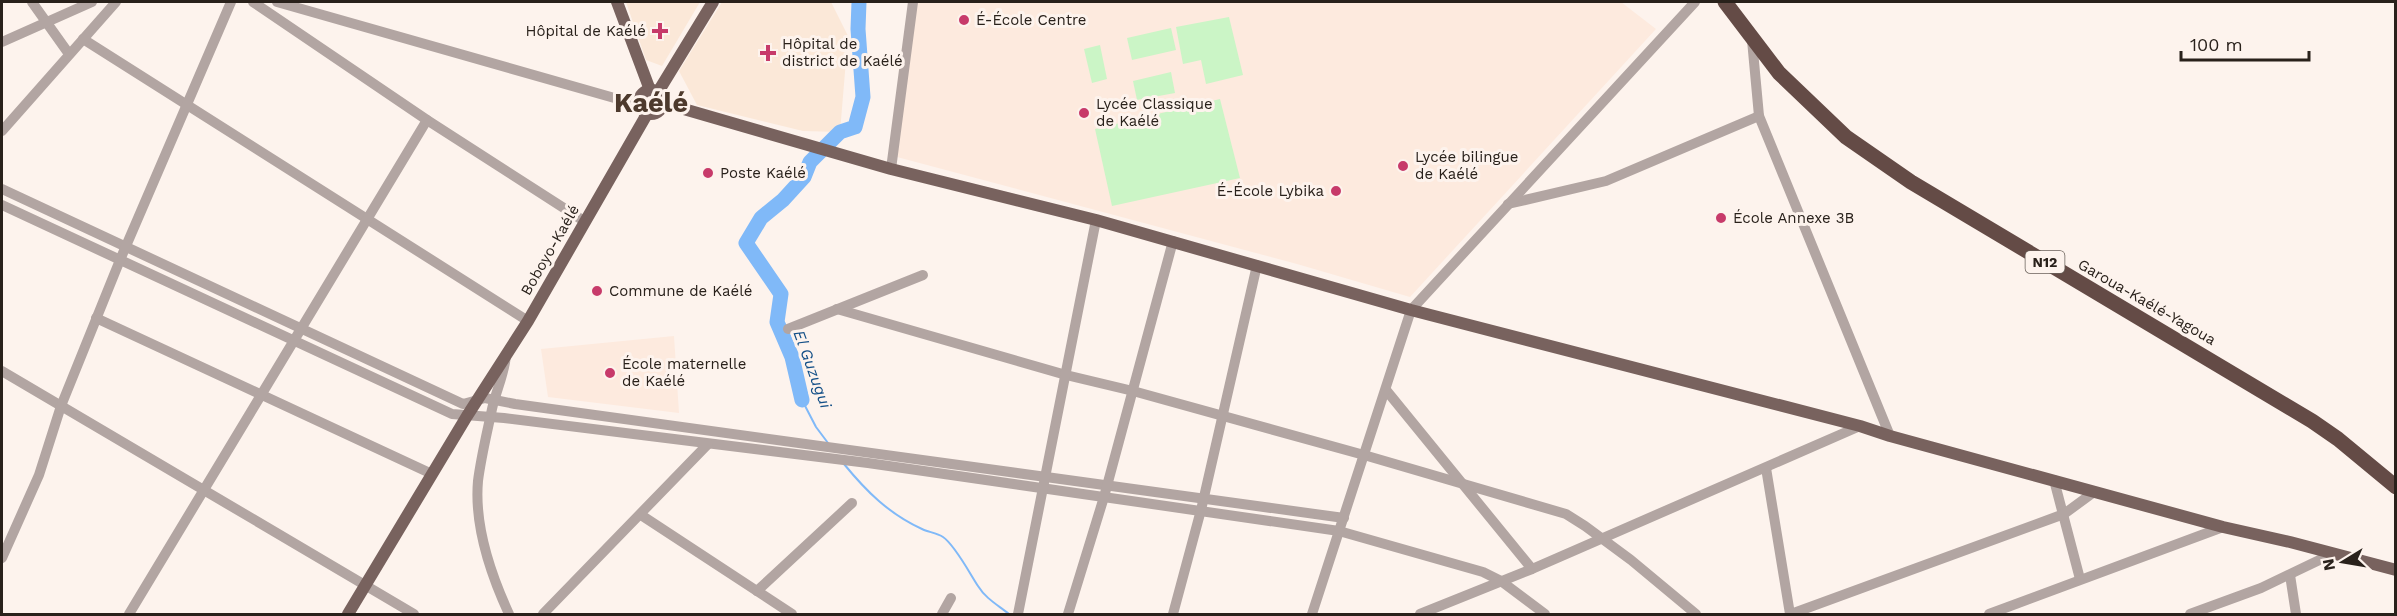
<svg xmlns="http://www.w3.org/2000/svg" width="2397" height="616" font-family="'Work Sans',sans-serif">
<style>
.built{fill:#fdeade}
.medical{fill:#fbe8d8}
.green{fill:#cbf5c6}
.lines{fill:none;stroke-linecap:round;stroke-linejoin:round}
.stream{stroke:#80b9f8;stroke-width:2}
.river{stroke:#80b9f8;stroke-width:15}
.minor{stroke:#b2a5a2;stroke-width:10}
.major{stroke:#78625e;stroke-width:12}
.highway{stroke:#644b46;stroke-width:15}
.poi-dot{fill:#c73a6a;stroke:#fdf3ed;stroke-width:2}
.labels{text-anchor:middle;stroke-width:6;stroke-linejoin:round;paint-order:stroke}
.shield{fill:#fdf3ed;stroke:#69605a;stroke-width:1.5}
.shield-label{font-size:14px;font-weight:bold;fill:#29211b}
.poi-label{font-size:15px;fill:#29211b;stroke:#fdf3ed;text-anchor:start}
.street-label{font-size:15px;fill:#29211b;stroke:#fdf3ed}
.water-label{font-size:16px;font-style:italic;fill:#134f87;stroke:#fdf3ed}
.town-label{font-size:27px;font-weight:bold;fill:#4d3a2d;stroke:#fdf3ed}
</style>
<rect width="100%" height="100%" fill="#fdf3ed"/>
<g class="built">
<polygon points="917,2 1621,2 1656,29 1410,297 1297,264 897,157"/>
<polygon points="674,336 679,413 548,397 541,349"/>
</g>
<g class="medical">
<polygon points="626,2 700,2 662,66 646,60"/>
<polygon points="722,2 831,2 848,36 840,132 803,131 697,105 679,71"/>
</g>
<g class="green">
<polygon points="1229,17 1243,75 1206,84 1201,60 1183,64 1176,27"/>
<polygon points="1171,28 1176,50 1132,60 1127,38"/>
<polygon points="1100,45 1107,79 1092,83 1084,49"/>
<polygon points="1171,72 1175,93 1137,100 1133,81"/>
<polygon points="1220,99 1240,178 1112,206 1095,129"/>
</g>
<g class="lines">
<g class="stream">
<polyline points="802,400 816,427 828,443"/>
<path d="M844 464C866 491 889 514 922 529 928 532 937 533 943 537 955 545 970 574 978 586 986 599 998 605 1009 614"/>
</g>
<polyline class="river" points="802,400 792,357 777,322 781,294 746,243 761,218 783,200 804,177 810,162 840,132 855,127 863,97 858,29 859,2"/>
<g class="minor">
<polyline points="32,2 69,54"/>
<polyline points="253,2 427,120 584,221"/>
<polyline points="277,2 639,105"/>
<polyline points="83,39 528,321"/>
<polyline points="1752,40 1759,116 1890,436"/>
<polyline points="2,42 92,2"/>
<polyline points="2,131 116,2"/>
<polyline points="891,169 913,2"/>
<polyline points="2,189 463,404 485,398 515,404 1344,518"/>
<polyline points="1508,204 1606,181 1759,116"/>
<polyline points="2,205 452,414 504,418 868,463 1339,531 1483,572 1501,581 1545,614"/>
<polyline points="837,309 1066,375 1133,391 1364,455 1566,514 1585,526 1631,560 1696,614"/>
<polyline points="96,318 432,474"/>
<polyline points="788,329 923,275"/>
<path d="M506 356C504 375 496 391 492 409 487 433 481 457 478 481 474 526 491 575 509 614"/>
<polyline points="2,371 414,614"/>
<polyline points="1386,390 1532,569"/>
<polyline points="1766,468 1790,614"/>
<polyline points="2054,480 2080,579"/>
<polyline points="641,515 792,614"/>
<polyline points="2,558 39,475 61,406 120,260 231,2"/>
<polyline points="2290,575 2296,614"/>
<polyline points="757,591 852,503"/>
<polyline points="129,614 427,120"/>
<polyline points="543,614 708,444"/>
<polyline points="942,614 951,598"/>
<polyline points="1018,614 1096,220"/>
<polyline points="1068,614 1104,497 1173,241"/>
<polyline points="1173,614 1201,510 1257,265"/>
<polyline points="1312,614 1411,310 1695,2"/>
<polyline points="1420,614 1532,569 1860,426"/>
<polyline points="1791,614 2064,514 2094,492"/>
<polyline points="1989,614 2223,527"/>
<polyline points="2190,614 2261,588 2334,553"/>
</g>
<g class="major">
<polyline points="617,2 650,90"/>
<circle cx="651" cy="102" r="12"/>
<polyline points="658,92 713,2"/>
<polyline points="663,103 891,169 1096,220 1411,310 1860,426 1890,436 2223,527 2290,542 2396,570"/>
<polyline points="348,614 467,416 528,321 647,114"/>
</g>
<polyline class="highway" points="1725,2 1779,73 1846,137 1911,182 2312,421 2338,439 2396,487"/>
</g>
<g class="poi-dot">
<circle cx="964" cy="20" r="6"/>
<path d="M657 22h6v6h6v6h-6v6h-6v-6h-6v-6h6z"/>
<path d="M765 44h6v6h6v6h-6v6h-6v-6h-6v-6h6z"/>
<circle cx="1084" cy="113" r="6"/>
<circle cx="1403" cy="166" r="6"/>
<circle cx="708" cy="173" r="6"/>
<circle cx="1336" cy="191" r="6"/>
<circle cx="1721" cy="218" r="6"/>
<circle cx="597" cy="291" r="6"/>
<circle cx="610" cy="373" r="6"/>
</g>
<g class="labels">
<rect class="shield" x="2025.5" y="251" width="39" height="22" rx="4.5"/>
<g class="shield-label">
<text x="2045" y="267">N12</text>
</g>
<g class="poi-label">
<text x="976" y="25">É-École Centre</text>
<text x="646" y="36" text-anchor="end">Hôpital de Kaélé</text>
<text x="782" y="49">Hôpital de<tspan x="782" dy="17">district de Kaélé</tspan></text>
<text x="1096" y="109">Lycée Classique<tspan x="1096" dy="17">de Kaélé</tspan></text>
<text x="1415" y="162">Lycée bilingue<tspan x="1415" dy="17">de Kaélé</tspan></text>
<text x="720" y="178">Poste Kaélé</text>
<text x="1324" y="196" text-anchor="end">É-École Lybika</text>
<text x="1733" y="223">École Annexe 3B</text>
<text x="609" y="296">Commune de Kaélé</text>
<text x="622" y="369">École maternelle<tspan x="622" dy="17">de Kaélé</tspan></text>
</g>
<g class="street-label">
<text transform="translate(550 250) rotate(-60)" y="5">Boboyo-Kaélé</text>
<text transform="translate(2147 302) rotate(30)" y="5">Garoua-Kaélé-Yagoua</text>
</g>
<g class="water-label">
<text transform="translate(813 369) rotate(70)" y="6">El Guzugui</text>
</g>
<g class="town-label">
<text x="651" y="112">Kaélé</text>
</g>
</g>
<rect width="2397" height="616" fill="none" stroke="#29211b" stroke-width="6"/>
<g transform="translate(2343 562) rotate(259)" stroke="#fdf3ed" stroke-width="4.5" paint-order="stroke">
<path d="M0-4.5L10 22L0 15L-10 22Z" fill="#29211b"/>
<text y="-9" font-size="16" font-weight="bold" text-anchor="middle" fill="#29211b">N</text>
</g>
<path d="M2181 51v9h128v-9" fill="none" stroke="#29211b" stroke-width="3"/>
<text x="2190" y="51" font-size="18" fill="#29211b" stroke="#fdf3ed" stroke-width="4.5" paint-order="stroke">100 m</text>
</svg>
